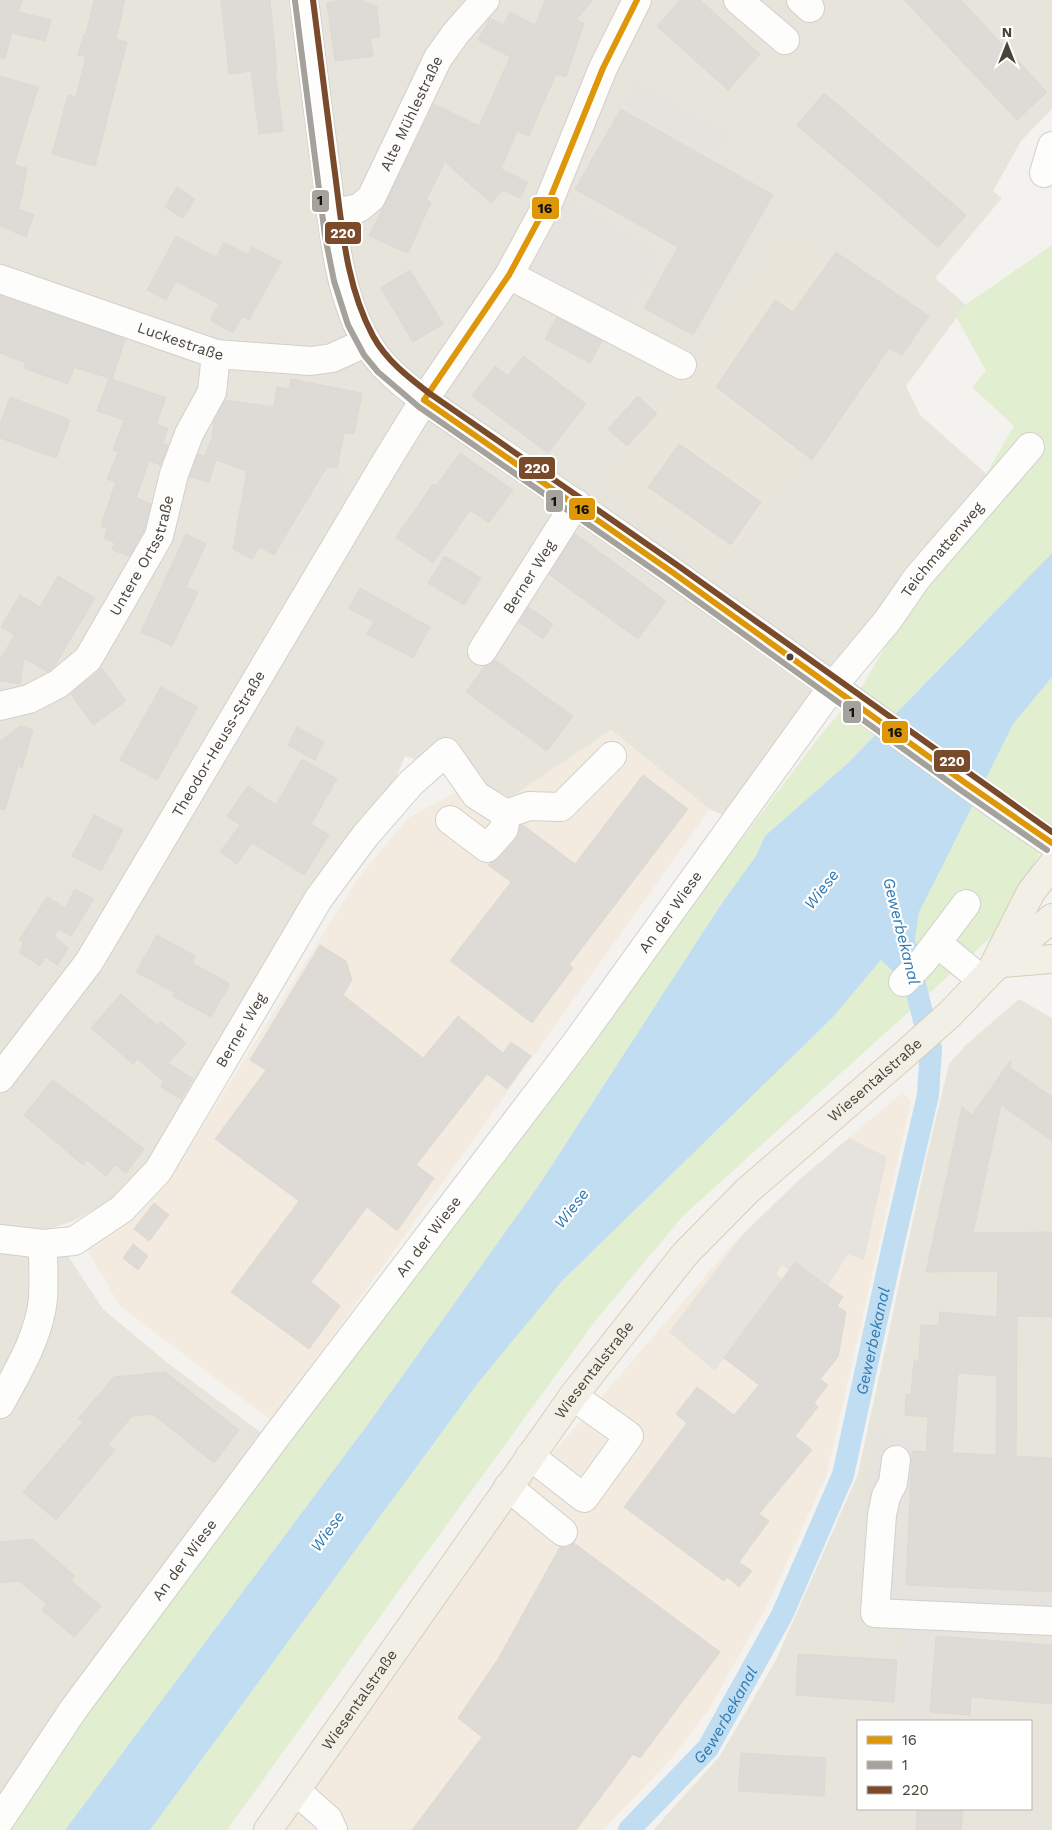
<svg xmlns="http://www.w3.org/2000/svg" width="1052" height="1830" font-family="'Work Sans',sans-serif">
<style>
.residential{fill:#e7e4dc;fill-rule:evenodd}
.commercial{fill:#f3ebdf}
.education{fill:#eae5da}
.green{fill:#e1eecf}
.parking{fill:#e6e3df}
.water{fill:#c0ddf1}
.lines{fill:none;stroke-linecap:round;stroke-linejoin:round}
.canal{stroke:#c0ddf1;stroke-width:22}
.building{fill:#dedbd6;stroke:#dcd9d4;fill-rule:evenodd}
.minor-casing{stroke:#d2d0cb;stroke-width:30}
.major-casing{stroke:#d6cebb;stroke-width:30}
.minor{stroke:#fdfdfc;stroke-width:28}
.major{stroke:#f2efe6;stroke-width:28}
.bus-1-casing{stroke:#fff;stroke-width:10}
.bus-2-casing{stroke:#fff;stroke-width:10}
.bus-3-casing{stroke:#fff;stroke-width:10}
.bus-1{stroke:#dd9709;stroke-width:6}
.bus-2{stroke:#a5a29c;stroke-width:6}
.bus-3{stroke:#7a4b2a;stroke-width:6}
.bus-dot{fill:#4b4439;stroke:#fff;stroke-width:2}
.labels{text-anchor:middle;stroke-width:4.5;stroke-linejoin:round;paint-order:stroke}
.street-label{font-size:15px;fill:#4b4439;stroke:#fff}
.water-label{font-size:16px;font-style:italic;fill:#2e7ab2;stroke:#fff}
.line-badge{stroke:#fff;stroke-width:2}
.badge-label{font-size:14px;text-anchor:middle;font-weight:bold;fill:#fff}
.pale-badge-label{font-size:14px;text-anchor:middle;font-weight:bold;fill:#111}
</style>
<rect width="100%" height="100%" fill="#f4f2ee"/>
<g class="residential">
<polygon points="0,0 1052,0 1052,109 1021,141 993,191 1002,198 935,278 966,305 906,386 920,415 991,478 785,728 728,817 709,809 611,730 510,798 478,780 405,756 392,788 335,858 255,978 156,1157 111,1200 73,1221 50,1229 103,1309 169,1364 263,1434 0,1799"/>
<path d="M1019 999 1052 1018V1830H653L720 1756 776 1660 858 1474 926 1160 949 1064 966 1045ZM858 1721H1031V1809H858Z"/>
</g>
<g class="commercial">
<polygon points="611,730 710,809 272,1421 120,1306 86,1248 111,1235 132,1219 156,1195 177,1167 358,878 408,818 478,780 510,798"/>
<polygon points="903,1092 911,1102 827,1474 768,1604 708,1711 672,1758 603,1830 282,1830 540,1468 731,1246 801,1178"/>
</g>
<polygon class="education" points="788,235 903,320 718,569 603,484"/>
<g class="green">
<polygon points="1052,245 1052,553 848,763 765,836 756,856 720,906 539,1185 371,1420 65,1830 0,1830 0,1816 820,736 863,685 1014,426 972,387 986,371 954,313"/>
<polygon points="1052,677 1052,830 998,931 683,1216 596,1320 400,1589 227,1830 150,1830 478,1383 562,1281 832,1018 882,959 915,940 919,912 1013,724"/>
</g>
<g class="parking">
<polygon points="638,84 726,135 713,156 625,105"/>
<polygon points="567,202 659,252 623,319 531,269"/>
<polygon points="330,469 348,479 305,556 286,545"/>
<polygon points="849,1138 887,1157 864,1260 848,1254 828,1286 796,1262 789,1270 782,1265 776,1274 782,1279 715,1371 669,1332 742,1235 801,1178"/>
<polygon points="875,1437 913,1440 909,1516 882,1515 883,1504 865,1503"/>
<polygon points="880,1534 908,1536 1052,1592 1051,1621 875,1613"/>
<polygon points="902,1628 934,1630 928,1721 896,1721"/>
</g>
<polygon class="water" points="1052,553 1052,677 1013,724 941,869 919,912 915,940 918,948 894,972 881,960 832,1018 562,1281 478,1383 150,1830 65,1830 371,1420 539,1185 720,906 756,856 765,836 848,763"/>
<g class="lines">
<path class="canal" id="s1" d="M629 1830 708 1748 782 1615 843 1475 894 1241 928 1095 931 1049 909 960"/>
</g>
<g class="building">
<polygon points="0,0 22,0 18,12 51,20 45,41 12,33 5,58 0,58"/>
<polygon points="94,0 125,0 116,39 127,42 95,166 52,154 68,95 76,97 86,56 78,55 84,34 86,34"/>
<polygon points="221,0 270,0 277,69 275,69 283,131 259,134 251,71 229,74"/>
<polygon points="342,0 362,0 377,7 380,37 370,38 373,56 335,61 327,3"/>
<polygon points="545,0 593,0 576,20 584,23 566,77 556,74 529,136 517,131 501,169 528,182 520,198 503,190 491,203 445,162 426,200 431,202 408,253 369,236 434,104 479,126 510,57 478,40 490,18 503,25 510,12 535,25"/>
<polygon points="680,0 700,0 760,54 728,90 657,26"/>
<polygon points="904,0 961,0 1047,92 1017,120"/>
<polygon points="0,76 38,87 14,165 27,168 19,209 34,215 26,237 0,226"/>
<polygon points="824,93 966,215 938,247 797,125"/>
<polygon points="621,109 773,195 693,335 644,308 678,247 575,189"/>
<polygon points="177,187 195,199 183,218 165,207"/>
<polygon points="176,236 216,257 224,242 248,255 252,247 281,262 249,320 242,316 233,333 210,320 219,304 176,281 166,300 147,290"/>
<polygon points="836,252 929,316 902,355 889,348 812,460 716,387 775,300 793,312"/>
<polygon points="410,270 443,324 413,342 381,288"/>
<polygon points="0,296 125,339 112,379 166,398 156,424 168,428 163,443 168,445 161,465 149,461 136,498 151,504 144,530 130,556 112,550 115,543 104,538 107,529 101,526 116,482 107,479 118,452 113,450 124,420 97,411 109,378 74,367 68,384 24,368 26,363 0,353"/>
<polygon points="557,317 602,341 590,363 545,339"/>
<polygon points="523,356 586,404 548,453 472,396 495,366 508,376"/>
<polygon points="291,379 362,393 354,434 344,432 337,468 327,467 274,555 260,547 252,559 233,549 247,471 205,456 212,438 214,421 225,400 274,407 277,387 289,389"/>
<polygon points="638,396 657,414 627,446 608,429"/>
<polygon points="10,397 70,420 56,458 0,438 0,424"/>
<polygon points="679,444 761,502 731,545 648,487"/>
<polygon points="460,453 513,490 489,523 470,510 433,563 396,537 433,484 436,486"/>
<polygon points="198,454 216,460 209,482 190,477"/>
<polygon points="186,534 206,544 186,587 198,592 172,646 141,632"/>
<polygon points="575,534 666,601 638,639 549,574"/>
<polygon points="445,556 481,578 464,605 428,583"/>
<polygon points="58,576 95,598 54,667 48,672 24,658 20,684 0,681 0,659 15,635 1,627 20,595 40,607"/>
<polygon points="360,588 430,627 413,658 367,634 374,622 349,608"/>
<polygon points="528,607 553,624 543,639 519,622"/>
<polygon points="495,660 573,716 547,751 466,692 485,666"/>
<polygon points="102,668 126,701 93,725 71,694"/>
<polygon points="161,687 198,707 157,780 120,760"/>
<polygon points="20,726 33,730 22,768 18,766 5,810 0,809 0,741"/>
<polygon points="297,727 324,742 315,760 288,745"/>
<polygon points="302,759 337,779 311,824 329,835 304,875 252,843 237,864 220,852 240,825 227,816 248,786 276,805"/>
<polygon points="643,775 688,809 569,965 573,968 532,1023 450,961 511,882 488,865 499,858 516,839 520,826 523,825 575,864"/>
<polygon points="94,815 123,830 101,871 72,856"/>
<polygon points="75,889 94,899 71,936 59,929 54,936 68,948 58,965 45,957 40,966 19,952 24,943 19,940 47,897 65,908"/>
<polygon points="157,935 195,956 192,963 230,984 211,1017 173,996 175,993 136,972"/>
<polygon points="320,945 346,961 352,980 343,995 423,1058 458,1016 503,1053 511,1042 531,1056 507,1089 487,1074 416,1165 434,1178 397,1231 367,1207 311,1282 340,1306 309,1349 231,1292 299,1201 215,1139 266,1070 250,1060"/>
<polygon points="121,994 158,1026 160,1021 186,1043 168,1063 193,1079 181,1099 161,1087 164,1082 138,1059 133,1064 91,1028"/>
<path d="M1011 1060 1010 1067 1052 1097V1141L1001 1105 973 1233 1052 1232V1317L1017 1316 1016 1456 1052 1458V1592L906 1585 912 1451 926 1452 928 1417 905 1415 906 1394H911L914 1361H919L921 1325 939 1326 940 1312 997 1317 998 1271 926 1272 962 1107 972 1115ZM958 1373 997 1376 996 1455 952 1453Z"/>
<polygon points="53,1080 144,1149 126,1173 115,1165 106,1176 87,1160 83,1165 24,1115"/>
<polygon points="154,1203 169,1215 149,1241 134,1229"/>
<polygon points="133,1244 148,1256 138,1270 123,1258"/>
<polygon points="795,1262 843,1297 837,1306 846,1312 838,1357 820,1379 828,1385 814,1403 818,1407 795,1436 812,1450 759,1514 769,1521 739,1562 752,1571 739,1587 727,1577 724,1581 624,1507 687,1423 676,1414 697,1387 734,1415 759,1385 724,1358"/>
<polygon points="165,1372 239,1430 214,1463 153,1414 132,1416 108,1444 115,1450 56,1520 23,1492 83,1422 78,1419 114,1377"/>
<polygon points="32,1539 75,1576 71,1581 101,1606 74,1637 42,1610 47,1604 19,1581 0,1583 0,1542"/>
<polygon points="574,1543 720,1652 640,1758 633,1754 576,1830 412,1830 482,1737 458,1718 498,1659 560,1547 568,1547"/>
<polygon points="936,1636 1052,1645 1052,1704 971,1697 970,1715 930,1712"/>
<polygon points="798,1654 897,1660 894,1702 796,1695"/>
<polygon points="741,1753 826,1758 824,1796 738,1791"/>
<polygon points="917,1809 963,1809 961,1830 916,1830"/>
</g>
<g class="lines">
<defs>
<g id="minor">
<path d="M304 0C311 56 318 113 326 169 333 226 337 290 366 341 380 366 402 383 424 400 557 490 689 583 820 677 897 732 972 791 1052 843"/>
<polyline points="738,0 785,40"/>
<polyline points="801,0 810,8"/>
<polyline points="1044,173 1052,146"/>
<path id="s2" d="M331 214 359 208 371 198 438 58 456 33 485 0"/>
<polyline points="509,275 682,365"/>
<path id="s3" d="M0 279 216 354 311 361 332 358 367 342"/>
<path id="s4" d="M482 651 576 503"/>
<path id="s5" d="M0 706 29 699 58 684 88 659 159 536 174 474 189 434 212 392 216 354"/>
<polyline points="450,820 487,848 504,829 506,814"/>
<polyline points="937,943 982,980"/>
<polyline points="903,982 923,961 966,904"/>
<path id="s6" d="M0 1078 89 962 384 465 424 400 509 275 549 201 603 68 637 0"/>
<path id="s7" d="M0 1239 43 1244 74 1241 122 1209 158 1171 319 898 365 836 411 783 446 752 476 795 506 814 529 806 561 807 612 756"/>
<path d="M0 1404C18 1371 39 1337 43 1299 44 1281 43 1263 43 1244"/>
<polyline points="530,1456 584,1498 629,1436 573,1396"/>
<polyline points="896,1460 893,1483 886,1496 882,1515 875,1613 1052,1621"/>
<polyline points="508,1487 563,1532"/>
<polyline points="296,1791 328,1819 333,1830"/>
<path id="s8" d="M0 1820 73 1710 278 1434 576 1043 833 686 888 620 917 578 1030 447"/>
</g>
<g id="major">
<polyline points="1002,963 1052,959"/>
<polyline points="994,965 1031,892 1052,865"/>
<path id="s9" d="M268 1830 573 1396 685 1254 747 1191 904 1055 950 1014 990 972 1052 918"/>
</g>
</defs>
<use href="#minor" class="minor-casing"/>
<use href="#major" class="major-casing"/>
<use href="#minor" class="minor"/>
<use href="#major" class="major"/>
<defs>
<g id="bus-1">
<polyline points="424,400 672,572 964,782 1052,843"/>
<polyline points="424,400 509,275 549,201 603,68 637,0"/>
</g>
<polyline id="bus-2" points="295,1 325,236 334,281 348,325 364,355 378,372 419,407 667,579 959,789 1047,850"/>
<path id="bus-3" d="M313 0C320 56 327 111 334 166 342 224 345 284 373 336 386 360 408 377 429 393L677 565 1052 832"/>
</defs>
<use href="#bus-1" class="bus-1-casing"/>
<use href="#bus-2" class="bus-2-casing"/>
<use href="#bus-3" class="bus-3-casing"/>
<use href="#bus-1" class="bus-1"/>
<use href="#bus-2" class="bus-2"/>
<use href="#bus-3" class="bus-3"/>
</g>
<circle class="bus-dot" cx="790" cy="657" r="4.5"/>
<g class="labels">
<g class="street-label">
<text dy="5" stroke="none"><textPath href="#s2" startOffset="138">Alte Mühlestraße</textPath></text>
<text dy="5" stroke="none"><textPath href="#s3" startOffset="191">Luckestraße</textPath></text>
<text dy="5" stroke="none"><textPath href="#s8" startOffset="1582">Teichmattenweg</textPath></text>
<text dy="5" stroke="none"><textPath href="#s5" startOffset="219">Untere Ortsstraße</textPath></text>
<text dy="5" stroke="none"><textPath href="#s4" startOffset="88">Berner Weg</textPath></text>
<text dy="5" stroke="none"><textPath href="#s6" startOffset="400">Theodor-Heuss-Straße</textPath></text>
<text dy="5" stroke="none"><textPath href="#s8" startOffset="1129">An der Wiese</textPath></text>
<text dy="5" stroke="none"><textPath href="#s7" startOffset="348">Berner Weg</textPath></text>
<text dy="5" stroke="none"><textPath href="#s9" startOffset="969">Wiesentalstraße</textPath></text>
<text dy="5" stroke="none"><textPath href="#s8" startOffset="724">An der Wiese</textPath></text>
<text dy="5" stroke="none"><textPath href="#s9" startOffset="564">Wiesentalstraße</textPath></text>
<text dy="5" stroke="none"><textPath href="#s8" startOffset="319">An der Wiese</textPath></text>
<text dy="5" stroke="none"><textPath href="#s9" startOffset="159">Wiesentalstraße</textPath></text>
</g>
<g class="water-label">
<text transform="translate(821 889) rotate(-52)" y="6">Wiese</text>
<text transform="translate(902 931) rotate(76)" y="6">Gewerbekanal</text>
<text transform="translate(571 1208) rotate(-52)" y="6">Wiese</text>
<text dy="6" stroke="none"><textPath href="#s1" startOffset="556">Gewerbekanal</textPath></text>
<text transform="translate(327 1531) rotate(-54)" y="6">Wiese</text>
<text dy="6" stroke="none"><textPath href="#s1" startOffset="151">Gewerbekanal</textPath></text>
</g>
</g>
<g class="line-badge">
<rect x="311" y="189" width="19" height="24" rx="5" fill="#a5a29c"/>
<rect x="531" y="196" width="29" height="24" rx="5" fill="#dd9709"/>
<rect x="324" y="221" width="38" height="24" rx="5" fill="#7a4b2a"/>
<rect x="518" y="456" width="38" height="24" rx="5" fill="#7a4b2a"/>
<rect x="545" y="489" width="19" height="24" rx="5" fill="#a5a29c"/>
<rect x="568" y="497" width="28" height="24" rx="5" fill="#dd9709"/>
<rect x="842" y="700" width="20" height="24" rx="5" fill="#a5a29c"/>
<rect x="881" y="720" width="28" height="24" rx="5" fill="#dd9709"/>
<rect x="933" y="749" width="38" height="24" rx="5" fill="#7a4b2a"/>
</g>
<g class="badge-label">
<text x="343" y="238">220</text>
<text x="537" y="473">220</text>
<text x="952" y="766">220</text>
</g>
<g class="pale-badge-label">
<text x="320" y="205">1</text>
<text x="545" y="213">16</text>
<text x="554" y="506">1</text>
<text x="582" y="514">16</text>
<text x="852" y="717">1</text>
<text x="895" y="737">16</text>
</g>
<rect x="857" y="1720" width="175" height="90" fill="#ffffff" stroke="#b7b4b0"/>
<rect x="867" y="1736" width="25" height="8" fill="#dd9709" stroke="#b7b4b0"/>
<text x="902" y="1745" font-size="15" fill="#4b4439">16</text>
<rect x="867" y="1761" width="25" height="8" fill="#a5a29c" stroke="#b7b4b0"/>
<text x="902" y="1770" font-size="15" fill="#4b4439">1</text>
<rect x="867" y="1786" width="25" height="8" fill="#7a4b2a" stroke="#b7b4b0"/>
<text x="902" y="1795" font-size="15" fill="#4b4439">220</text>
<g transform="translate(1007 45)" stroke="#ffffff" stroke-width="4" paint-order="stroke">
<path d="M0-4L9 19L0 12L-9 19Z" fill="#4b4439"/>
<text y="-8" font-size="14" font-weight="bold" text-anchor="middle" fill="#4b4439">N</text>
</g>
</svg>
